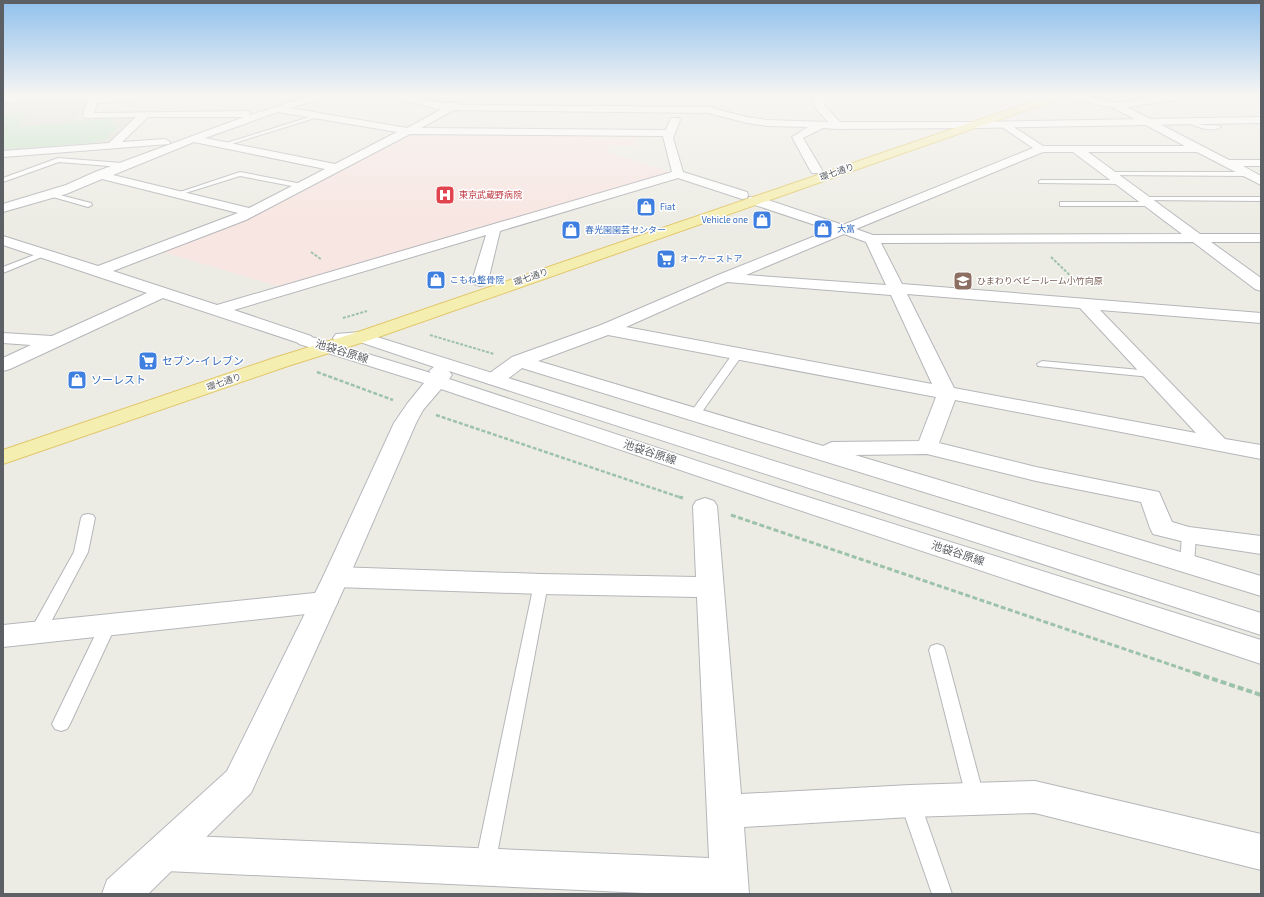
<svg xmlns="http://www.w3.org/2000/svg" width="1264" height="897" font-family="'Exo 2','Noto Sans JP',sans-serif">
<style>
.education{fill:#dddbd3}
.medical{fill:#f8e6e2}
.green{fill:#c4e2c6}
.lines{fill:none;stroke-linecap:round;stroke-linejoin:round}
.lane-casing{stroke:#b5b6ba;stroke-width:2}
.street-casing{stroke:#b5b6ba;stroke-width:2}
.secondary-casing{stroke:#b6b8bd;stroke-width:2}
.primary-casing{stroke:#e1c76a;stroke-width:2}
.path-far3{stroke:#9dc2aa;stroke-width:2;stroke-dasharray:3 1.5;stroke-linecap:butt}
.path-far2{stroke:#9dc2aa;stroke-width:2.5;stroke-dasharray:4 2;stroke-linecap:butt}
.path-far1{stroke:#9dc2aa;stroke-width:3;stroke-dasharray:5 2.5;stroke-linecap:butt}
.path{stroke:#9dc2aa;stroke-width:4;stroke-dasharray:6 3;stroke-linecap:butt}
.lane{fill:#fff;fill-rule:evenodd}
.street{fill:#fff;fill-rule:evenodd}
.secondary{fill:#fff;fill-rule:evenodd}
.primary{fill:#f5eeb1;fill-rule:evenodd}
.labels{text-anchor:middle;stroke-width:3;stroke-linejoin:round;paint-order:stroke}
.far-street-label{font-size:9px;fill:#5c5f63;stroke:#fff}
.far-health-label{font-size:9px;fill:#be3a42;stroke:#fff;text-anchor:start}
.far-shop-label{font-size:9px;fill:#366cbe;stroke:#fff;text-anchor:start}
.far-education-label{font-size:9px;fill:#785e54;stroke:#fff;text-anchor:start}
.street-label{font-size:11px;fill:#5c5f63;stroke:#fff}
.shop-label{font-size:11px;fill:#366cbe;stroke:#fff;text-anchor:start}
</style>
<rect width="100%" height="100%" fill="#edece4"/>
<polygon class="education" points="29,96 88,96 85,110 77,119 131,117 135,118 107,143 102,145 3,153 3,101"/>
<polygon class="medical" points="416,133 636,135 636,146 609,146 608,152 672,173 284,288 160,251 409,134"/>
<polygon class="green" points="27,112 18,127 115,118 108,126 119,125 105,139 91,143 3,149 3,114"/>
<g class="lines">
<defs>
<g id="lane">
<polygon points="316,115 321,116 225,146 220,145"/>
<path d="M1187 120C1193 120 1198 125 1204 125 1210 126 1216 124 1221 127 1211 133 1197 127 1187 122Z"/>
<polygon points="58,158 122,163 125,165 122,167 59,162 3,182 3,178"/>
<polygon points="240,172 302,184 305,186 302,188 240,176 179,195 174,194"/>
<polygon points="1109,172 1246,172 1249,174 1246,176 1107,175 1107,173"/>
<polygon points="1041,180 1120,180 1123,182 1120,184 1039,183 1039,181"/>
<polygon points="48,192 91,203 92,205 88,207 46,195 45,194"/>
<polygon points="1144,197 1261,197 1261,201 1142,200 1140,199"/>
<polygon points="1060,202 1150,202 1154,204 1150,206 1060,206"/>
<polygon points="42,252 48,252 49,254 3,273 3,267"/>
<polygon points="738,351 743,354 699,416 691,416 689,414 691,412 734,352"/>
<polygon points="1042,361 1151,371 1156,374 1151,377 1038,366 1037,364"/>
<polygon points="88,514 93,515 95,518 88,552 43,637 37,639 31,637 29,633 74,552 81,518 83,515"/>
<polygon points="1189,530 1194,532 1196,535 1194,564 1192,568 1187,569 1182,568 1180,564 1182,535 1184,532"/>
<polygon points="541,579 546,580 548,584 495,865 492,872 485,875 478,872 475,865 534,584 536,580"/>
<polygon points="108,619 113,621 116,625 70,724 67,729 61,731 55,729 52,724 100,625 103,621"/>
<polygon points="937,644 943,646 945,650 984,797 982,803 975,806 968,803 966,797 929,650 931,646"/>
<polygon points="910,793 917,796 920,802 952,894 932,894 900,802 903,796"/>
</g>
<g id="street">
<polygon points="10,96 30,96 28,98 3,103 3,97"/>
<path d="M89 96H143L138 99 97 103 94 113 246 111 249 112 250 115 310 96H325L323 98 290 108 407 128 442 109 433 108 398 98 396 96C402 96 407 95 412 96 427 99 441 106 456 102L462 105 708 107 747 117 767 120 828 122 814 106 813 96H823L824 105 840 122H975L980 125 975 128 838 129 823 128 803 138 822 170 820 173H812L810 170 792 137 808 127 767 126 747 123 708 113 454 110 421 128 666 130 671 118H679L680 120 673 138 683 172 747 192 748 195 747 198 742 199 678 178 500 231 488 281 486 284 480 286 474 284 472 281 486 235 234 310 311 336 314 340 311 344 305 345 163 298 10 369 3 371V358L31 345 3 343V333L52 336 147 293 3 245V236L98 266 238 213 102 179 66 194 3 212V204L66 185 95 172 244 117H148L122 142 165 139 170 142 169 144 3 157V151L109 143 136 117 85 118 83 116ZM278 112 397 132 335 164 205 138ZM410 134 663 136 672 172 217 305 113 271 246 220ZM194 142 325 169 249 208 113 175Z"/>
<path d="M1065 96H1083L1117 103 1163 96H1186L1181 99 1127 107 1229 160H1261V166H1243L1261 176V185L1197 152H1088L1200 234H1261V242H1211L1261 278V291L1255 289 1193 242 881 243 902 284 1261 313V323L1100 310 1225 439 1261 445V459L955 400 939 443 1036 467 1159 492 1172 522 1189 527 1261 536V554L1189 543 1153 534 1150 528 1141 502 1036 481 927 454 855 455 1261 576V596L522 368C511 376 501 387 487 383L484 379 487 375 512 357 601 325 718 275 830 230 749 203 748 200 749 197H759L843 225 1033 148 1002 127 1001 125 1006 122 1043 146H1185L1114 108 1067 98ZM1043 152H1073L1182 234 873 235 856 229ZM844 234 866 242 886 285 746 275ZM727 282 891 295 932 384 626 327ZM907 294 1080 308 1196 433 954 388ZM608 335 936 397 919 441 832 442 823 446 538 361Z"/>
<polygon points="1255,96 1261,96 1261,99 1257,98"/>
<polygon points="705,498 714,501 717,506 741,794 910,785 1035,781 1261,834 1261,870 1035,813 910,817 744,827 749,894 667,894 166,871 153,866 148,853 153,840 166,835 709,858 697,597 541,594 336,587 327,584 323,577 327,570 336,567 541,574 696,577 693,506 696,501"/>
<polygon points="324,592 334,595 338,602 334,609 324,612 3,647 3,625"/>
</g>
<g id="secondary">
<polygon points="1261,117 1261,123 975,128 970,125 975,122"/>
<polygon points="361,332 1261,613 1261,635 449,371 452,375 449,379 773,486 1261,640 1261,664 757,496 441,389 423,410 416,423 349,577 251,793 148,894 102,894 107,880 227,771 323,577 394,423 407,404 424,383 299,344 296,340 299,336 305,335 431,373 429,371 434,367 360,342 342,343 336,342 333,338 336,334"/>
</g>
<polygon id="primary" points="1049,96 1063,96 1061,98 367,341 288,366 3,464 3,450 274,358 355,333"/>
</defs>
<use href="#lane" class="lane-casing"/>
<use href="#street" class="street-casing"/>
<use href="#secondary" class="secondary-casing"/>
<use href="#primary" class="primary-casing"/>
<g class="path-far3">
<polyline points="311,252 322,260"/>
<polyline points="1051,257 1080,285"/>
<polyline points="343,318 367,311"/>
<polyline points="430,335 494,354"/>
</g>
<g class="path-far2">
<polyline points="317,372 393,400"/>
<polyline points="436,415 682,498"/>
</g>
<g class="path-far1">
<polyline points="679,497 683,498"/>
<polyline points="731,515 1198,674"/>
</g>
<polyline class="path" points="1195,673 1261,695"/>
<use href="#lane" class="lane"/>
<use href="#street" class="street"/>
<use href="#secondary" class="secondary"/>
<use href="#primary" class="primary"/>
</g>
<linearGradient id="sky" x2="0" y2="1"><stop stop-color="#90c0ed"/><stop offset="0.43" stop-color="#f7f6f3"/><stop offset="1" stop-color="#f7f6f3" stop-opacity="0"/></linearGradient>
<rect width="1264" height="222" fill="url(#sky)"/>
<defs>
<symbol id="hospital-square" viewBox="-11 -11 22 22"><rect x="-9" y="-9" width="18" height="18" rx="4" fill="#e0444e" stroke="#fff"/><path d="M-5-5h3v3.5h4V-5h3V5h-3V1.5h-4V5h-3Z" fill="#fff"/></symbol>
<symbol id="shop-square" viewBox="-11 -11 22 22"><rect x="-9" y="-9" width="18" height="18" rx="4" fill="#3f7fe0" stroke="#fff"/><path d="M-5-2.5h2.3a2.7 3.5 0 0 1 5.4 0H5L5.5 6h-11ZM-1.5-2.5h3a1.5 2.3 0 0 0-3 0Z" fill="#fff"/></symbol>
<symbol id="supermarket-square" viewBox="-11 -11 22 22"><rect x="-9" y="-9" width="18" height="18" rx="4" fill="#3f7fe0" stroke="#fff"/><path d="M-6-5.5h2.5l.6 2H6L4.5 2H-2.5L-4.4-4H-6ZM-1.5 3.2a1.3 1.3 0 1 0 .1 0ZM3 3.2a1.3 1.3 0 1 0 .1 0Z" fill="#fff"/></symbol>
<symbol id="school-square" viewBox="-11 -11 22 22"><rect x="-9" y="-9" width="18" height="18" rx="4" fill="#8d6e63" stroke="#fff"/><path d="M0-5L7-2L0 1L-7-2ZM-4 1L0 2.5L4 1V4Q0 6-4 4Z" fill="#fff"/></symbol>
</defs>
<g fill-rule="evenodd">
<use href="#hospital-square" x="434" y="184" width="22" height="22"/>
<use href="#shop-square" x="635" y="196" width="22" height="22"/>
<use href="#shop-square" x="751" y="209" width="22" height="22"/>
<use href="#shop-square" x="812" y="218" width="22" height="22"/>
<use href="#shop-square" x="560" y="219" width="22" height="22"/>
<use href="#supermarket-square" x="655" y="248" width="22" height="22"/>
<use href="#shop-square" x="425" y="269" width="22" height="22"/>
<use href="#school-square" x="952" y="270" width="22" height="22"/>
<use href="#supermarket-square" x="137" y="350" width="22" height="22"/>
<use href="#shop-square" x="66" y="369" width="22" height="22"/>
</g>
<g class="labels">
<g class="far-street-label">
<text transform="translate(837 172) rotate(-19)" y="3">環七通り</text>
<text transform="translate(531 277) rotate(-19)" y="3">環七通り</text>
<text transform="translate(224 382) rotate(-19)" y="3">環七通り</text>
</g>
<g class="far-health-label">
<text x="459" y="198">東京武蔵野病院</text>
</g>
<g class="far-shop-label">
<text x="660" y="210">Fiat</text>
<text x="748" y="223" text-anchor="end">Vehicle one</text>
<text x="837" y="232">大富</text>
<text x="585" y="233">春光園園芸センター</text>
<text x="680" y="262">オーケーストア</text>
<text x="450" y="283">こもね整骨院</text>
</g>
<g class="far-education-label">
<text x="977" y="284">ひまわりベビールーム小竹向原</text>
</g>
<g class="street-label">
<text transform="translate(342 351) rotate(17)" y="4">池袋谷原線</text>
<text transform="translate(650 452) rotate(18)" y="4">池袋谷原線</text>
<text transform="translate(958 553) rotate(18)" y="4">池袋谷原線</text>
</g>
<g class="shop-label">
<text x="162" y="365">セブン-イレブン</text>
<text x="91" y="384">ソーレスト</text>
</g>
</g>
<rect width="1264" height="897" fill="none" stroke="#5c5f63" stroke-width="8"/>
</svg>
